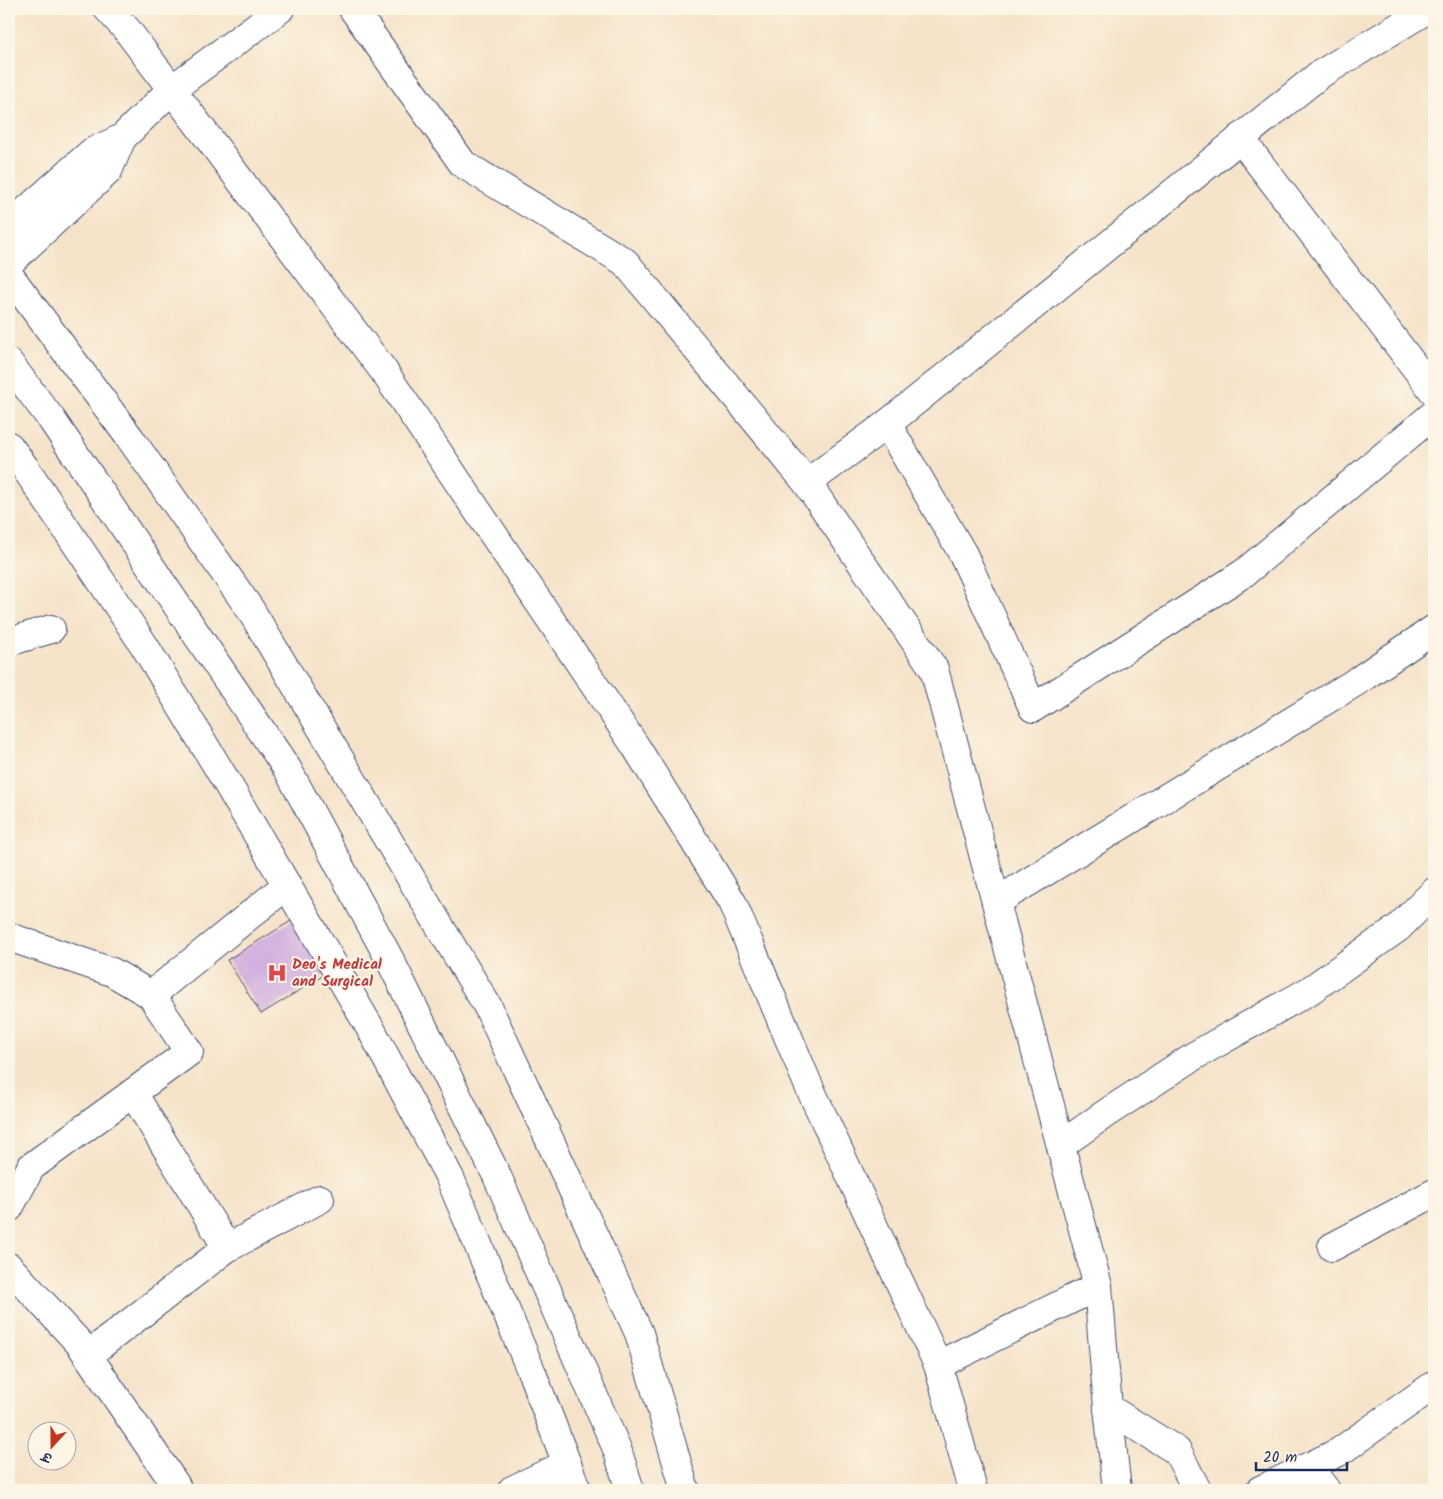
<svg xmlns="http://www.w3.org/2000/svg" width="1443" height="1499" font-family="Kalam,'Playpen Sans Deva',sans-serif">
<style>
.building{fill:#d2b1df}
.lines{fill:none;stroke-linecap:round;stroke-linejoin:round}
.minor-casing{stroke:#3c4a6e;stroke-width:30}
.tertiary-casing{stroke:#3c4a6e;stroke-width:30}
.trunk-casing{stroke:#3c4a6e;stroke-width:30}
.minor{stroke:#fff;stroke-width:28}
.tertiary{stroke:#fff;stroke-width:28}
.trunk{stroke:#fff;stroke-width:28}
.labels{text-anchor:middle;stroke-width:4;stroke-linejoin:round;paint-order:stroke}
.health-label{font-size:15px;font-weight:bold;fill:#be3a42;stroke:#fcf5e5;text-anchor:start}
</style>
<rect width="100%" height="100%" fill="#fcf5e5"/>
<filter id="ink" filterUnits="userSpaceOnUse"><feTurbulence type="fractalNoise" baseFrequency=".02" numOctaves="2"/><feDisplacementMap in="SourceGraphic" scale="10" xChannelSelector="R" yChannelSelector="G"/><feConvolveMatrix kernelMatrix="1 2 1 2 8 2 1 2 1" color-interpolation-filters="sRGB"/></filter>
<filter id="wash" filterUnits="userSpaceOnUse"><feTurbulence type="fractalNoise" baseFrequency=".0096" numOctaves="4" result="noise"/><feDisplacementMap in="SourceGraphic" scale="20" xChannelSelector="R" yChannelSelector="G"/><feGaussianBlur stdDeviation="1.12" result="paint"/><feColorMatrix in="noise" values="0 0 0 0 0 0 0 0 0 0 0 0 0 0 0 0 0 1.4 0 .05"/><feComposite in="paint" operator="in"/></filter>
<g filter="url(#wash)">
<rect width="100%" height="100%" fill="#f5e3c9"/>
<g id="blocks">
<polygon class="building" points="296,918 329,972 261,1014 227,960"/>
</g>
</g>
<g filter="url(#ink)">
<use href="#blocks" fill-opacity="0" stroke="#3c4a6e" stroke-width="1"/>
<g class="lines">
<defs>
<g id="minor">
<polyline points="108,9 127,30 383,370 636,747 732,902 807,1082 938,1365 973,1490"/>
<polyline points="353,9 463,164 625,262 807,483 934,669 1098,1286 1108,1408 1117,1490"/>
<polyline points="1240,138 1434,392"/>
<polyline points="9,226 92,152 122,138 172,89 280,9"/>
<polyline points="9,263 108,171 122,138"/>
<polyline points="887,424 963,554 1033,708 1244,573 1434,414"/>
<polyline points="807,483 887,424 1319,75 1428,9"/>
<polyline points="9,642 51,629"/>
<polyline points="996,902 1359,680 1434,629"/>
<polyline points="9,937 112,972 151,995 287,885"/>
<polyline points="133,1093 227,1248"/>
<polyline points="1061,1145 1105,1114 1194,1056 1309,991 1398,928 1434,892"/>
<polyline points="9,1208 31,1167 189,1052 151,995"/>
<polyline points="1332,1247 1434,1193"/>
<polyline points="9,1267 80,1344 175,1484 178,1490"/>
<polyline points="88,1355 227,1248 320,1199"/>
<polyline points="938,1365 1098,1286"/>
<polyline points="1108,1408 1177,1451 1197,1490"/>
<polyline points="1308,1467 1326,1490"/>
<polyline points="512,1490 567,1464"/>
<polyline points="1260,1490 1339,1452 1434,1385"/>
</g>
<polyline id="tertiary" points="9,446 26,469 144,645 226,781 373,1033 450,1178 532,1373 577,1490"/>
<g id="trunk">
<polyline points="9,275 130,438 250,609 488,1007 639,1333 685,1490"/>
<polyline points="9,363 52,420 288,770 390,960 497,1176 617,1449 630,1490"/>
</g>
</defs>
<use href="#minor" class="minor-casing"/>
<use href="#tertiary" class="tertiary-casing"/>
<use href="#trunk" class="trunk-casing"/>
<use href="#minor" class="minor"/>
<use href="#tertiary" class="tertiary"/>
<use href="#trunk" class="trunk"/>
</g>
</g>
<defs>
<symbol id="hospital-bare" viewBox="-9 -9 18 18"><path d="M-5-5h3v3.5h4V-5h3V5h-3V1.5h-4V5h-3Z" fill="#e0444e" stroke="#fcf5e5" stroke-width="2.5" paint-order="stroke"/></symbol>
</defs>
<g fill-rule="evenodd">
<use href="#hospital-bare" x="263" y="959" width="28" height="28"/>
</g>
<g class="labels">
<g class="health-label">
<text x="292" y="969">Deo's Medical<tspan x="292" dy="17">and Surgical</tspan></text>
</g>
</g>
<rect width="1443" height="1499" fill="none" stroke="#fcf5e5" stroke-width="30"/>
<g transform="translate(52 1446) rotate(201)"><circle r="24" fill="#fcf5e5" stroke="#a2a6af"/>
<path d="M0-4L9 19L0 12L-9 19Z" fill="#c8321e"/>
<text y="-8" font-size="14" font-weight="bold" text-anchor="middle" fill="#1b2f5e">उ</text>
</g>
<path d="M1256 1462v8h91v-8" fill="none" stroke="#1b2f5e" stroke-width="2.5"/>
<text x="1263" y="1462" font-size="15" fill="#1b2f5e" stroke="#fcf5e5" stroke-width="4" paint-order="stroke">20 m</text>
</svg>
